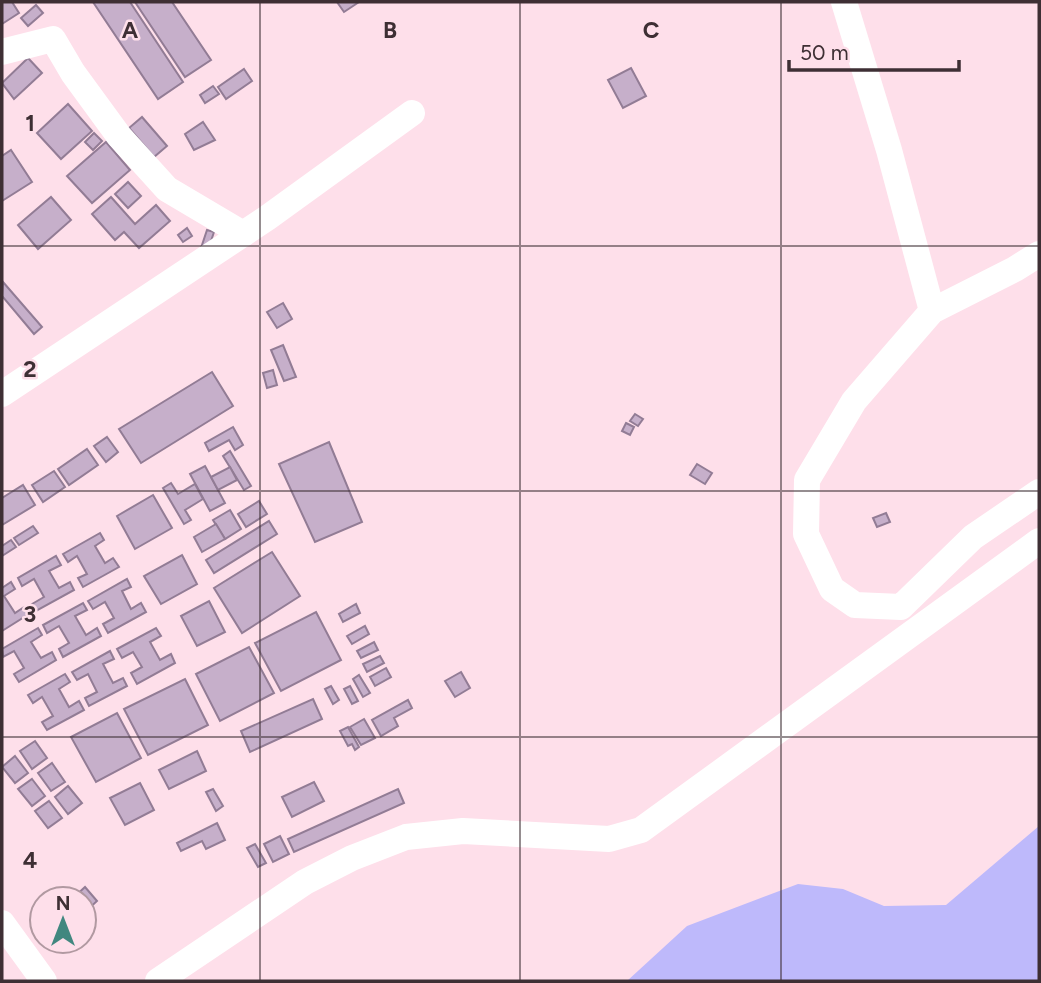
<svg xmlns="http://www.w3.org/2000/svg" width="1041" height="983" font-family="Figtree,sans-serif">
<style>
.water{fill:#beb9fb}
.building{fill:#c6afca;stroke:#927c95;stroke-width:2}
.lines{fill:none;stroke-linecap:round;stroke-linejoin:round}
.minor{stroke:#fff;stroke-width:26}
.grid{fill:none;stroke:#3e2f34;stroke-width:2;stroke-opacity:0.55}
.grid-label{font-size:23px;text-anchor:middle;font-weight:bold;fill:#3e2f34;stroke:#fedfea;stroke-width:5;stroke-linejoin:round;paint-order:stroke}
</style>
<rect width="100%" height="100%" fill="#fedfea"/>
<polygon class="water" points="1039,826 1039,981 627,981 687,926 798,884 843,889 884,906 946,905"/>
<g class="building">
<polygon points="2,2 12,2 19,13 2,24"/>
<polygon points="93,2 130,2 183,82 158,99"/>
<polygon points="135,2 172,2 211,60 185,77"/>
<polygon points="337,2 359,2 344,12"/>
<polygon points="36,5 43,13 28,26 21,18"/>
<polygon points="28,58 42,73 14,99 2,83"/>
<polygon points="631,68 646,96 623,108 608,80"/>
<polygon points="244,69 252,81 226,99 218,87"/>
<polygon points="213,86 219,94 205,103 200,95"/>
<polygon points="68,104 92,131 61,159 37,133"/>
<polygon points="142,117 167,146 154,157 129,128"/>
<polygon points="203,122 215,140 194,150 185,134"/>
<polygon points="94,133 102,141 93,150 85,142"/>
<polygon points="106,142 130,170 92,203 67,176"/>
<polygon points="11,150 32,182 2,201 2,156"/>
<polygon points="128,182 141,196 128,208 115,194"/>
<polygon points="51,197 71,220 38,249 18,225"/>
<polygon points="111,197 135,224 156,205 170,221 139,248 124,232 115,240 92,214"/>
<polygon points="187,228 192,236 183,242 178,235"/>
<polygon points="207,230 214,232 207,253 200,251"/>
<polygon points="3,282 42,327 34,334 2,296"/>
<polygon points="283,303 292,319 277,328 267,312"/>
<polygon points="283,345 296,377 284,381 271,350"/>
<polygon points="273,370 277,385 267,388 263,373"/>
<polygon points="212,372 233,406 141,463 119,429"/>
<polygon points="635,414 643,419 638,426 630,421"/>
<polygon points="626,423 634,427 630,435 622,431"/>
<polygon points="233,427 243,445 235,450 229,440 209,451 205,443"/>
<polygon points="107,437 118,452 106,462 94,446"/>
<polygon points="329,442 362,522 315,542 279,464"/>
<polygon points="87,449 98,465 69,485 58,469"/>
<polygon points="230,451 251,486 244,490 223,456"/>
<polygon points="697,464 712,473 705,484 690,475"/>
<polygon points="205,466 225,503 210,511 190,474"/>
<polygon points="230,467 237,480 218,490 211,477"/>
<polygon points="54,471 65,487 43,502 32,485"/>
<polygon points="171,483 178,494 195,484 203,499 185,510 191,520 184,524 163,488"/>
<polygon points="23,485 35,505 2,525 2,498"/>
<polygon points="153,495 172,528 135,549 117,516"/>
<polygon points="259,501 267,514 246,527 238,514"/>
<polygon points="230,510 241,529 225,539 213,520"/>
<polygon points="886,513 890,522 877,527 873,518"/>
<polygon points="269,521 277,534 214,573 206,560"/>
<polygon points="216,524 225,539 202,552 194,537"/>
<polygon points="33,526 38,533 19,545 14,538"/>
<polygon points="100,533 104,540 95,546 105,563 113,558 119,567 83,587 78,578 87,574 77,556 68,562 63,554"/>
<polygon points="11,540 16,547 2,556 2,546"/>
<polygon points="272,552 300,596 242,633 214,588"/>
<polygon points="182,555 197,584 161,604 144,576"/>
<polygon points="56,556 61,565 49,571 59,588 70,582 74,590 36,611 32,604 44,597 34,579 22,586 18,578"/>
<polygon points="127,579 131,587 122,591 131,609 141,603 146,612 108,633 103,624 114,618 105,602 93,609 88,601"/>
<polygon points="11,582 15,589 4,596 15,613 24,607 29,614 2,631 2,588"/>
<polygon points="209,601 225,632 197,646 181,616"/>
<polygon points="83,603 87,610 75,616 86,635 97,628 101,636 63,657 59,649 69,643 59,626 47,633 43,625"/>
<polygon points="356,604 360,613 343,622 339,614"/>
<polygon points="316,612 341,660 281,691 255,643"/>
<polygon points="365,626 369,634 352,644 347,636"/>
<polygon points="38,628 42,635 31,642 41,658 52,652 56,660 19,682 14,674 24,668 14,651 3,657 2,649"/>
<polygon points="156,628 161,636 150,642 160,660 171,654 175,663 137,684 131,673 142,667 133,652 122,658 117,649"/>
<polygon points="374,642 378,650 361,658 357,651"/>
<polygon points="249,647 274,693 220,721 196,674"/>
<polygon points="110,651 114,659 103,664 113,683 123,678 127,686 89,706 85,698 97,692 88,674 77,680 72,672"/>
<polygon points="380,656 384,663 367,672 363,664"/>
<polygon points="386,668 391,677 375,686 370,677"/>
<polygon points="461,672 470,688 455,697 445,681"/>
<polygon points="65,674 70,682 59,689 69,707 79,701 84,710 47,730 42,722 53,716 42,697 33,703 28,695"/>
<polygon points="359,675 370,693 363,697 353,679"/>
<polygon points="185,679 208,725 148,755 124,709"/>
<polygon points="331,686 339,700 333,704 325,689"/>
<polygon points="350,686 358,701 352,704 344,689"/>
<polygon points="313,699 322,719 250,752 241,731"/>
<polygon points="408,700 412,708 394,718 398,726 381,736 372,720"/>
<polygon points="117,713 141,758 96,782 71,737"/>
<polygon points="364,719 375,738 361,745 350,727"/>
<polygon points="348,727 359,747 355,750 352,744 348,746 340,731"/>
<polygon points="35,741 47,758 32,769 20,751"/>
<polygon points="197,751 206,771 169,789 159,770"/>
<polygon points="15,756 28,773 15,783 2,767"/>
<polygon points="52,763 65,782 51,791 38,773"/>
<polygon points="32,779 45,796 32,806 18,789"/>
<polygon points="314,782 324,801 292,817 282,797"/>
<polygon points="140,783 154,810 125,825 110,798"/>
<polygon points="68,786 82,803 68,814 55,797"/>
<polygon points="213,789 223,806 216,811 206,792"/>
<polygon points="398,789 404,803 294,852 288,839"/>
<polygon points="49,801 62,818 48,828 35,811"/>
<polygon points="217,823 225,840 206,849 202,841 181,851 177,843"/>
<polygon points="280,836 289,854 273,862 264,844"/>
<polygon points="255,844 266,863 258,867 247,848"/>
<polygon points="85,887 97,901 84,913 84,899 72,899"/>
</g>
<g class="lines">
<g class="minor">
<polyline points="844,2 889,150 932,311"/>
<polyline points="2,52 53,39 73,73 119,136 167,189 243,234"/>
<polyline points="1039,254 1015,269 932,311 854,401 807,480 806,534 832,589 855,605 901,607 973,537 1039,492"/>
<polyline points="2,394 267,218 412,113"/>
<polyline points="2,923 44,981"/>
<polyline points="158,981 305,882 352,858 406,837 463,831 609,839 641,830 1039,541"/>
</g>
</g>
<path class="grid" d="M260 2V981M520 2V981M781 2V981M2 246H1039M2 491H1039M2 737H1039"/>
<g class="grid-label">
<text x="130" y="38">A</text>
<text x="390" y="38">B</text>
<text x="651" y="38">C</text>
<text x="30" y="131">1</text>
<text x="30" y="377">2</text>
<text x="30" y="622">3</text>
<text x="30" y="868">4</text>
</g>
<rect width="1041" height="983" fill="none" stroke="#3e2f34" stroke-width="7"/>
<g transform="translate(63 920)"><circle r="33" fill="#fedfea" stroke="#b199a1" stroke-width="2"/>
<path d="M0-5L12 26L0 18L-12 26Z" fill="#41877f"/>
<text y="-10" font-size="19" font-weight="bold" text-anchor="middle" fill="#3e2f34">N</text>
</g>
<path d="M789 60v10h170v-10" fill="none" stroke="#3e2f34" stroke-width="3.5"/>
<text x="800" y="60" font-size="21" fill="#3e2f34" stroke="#fedfea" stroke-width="5" paint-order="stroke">50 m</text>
</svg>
